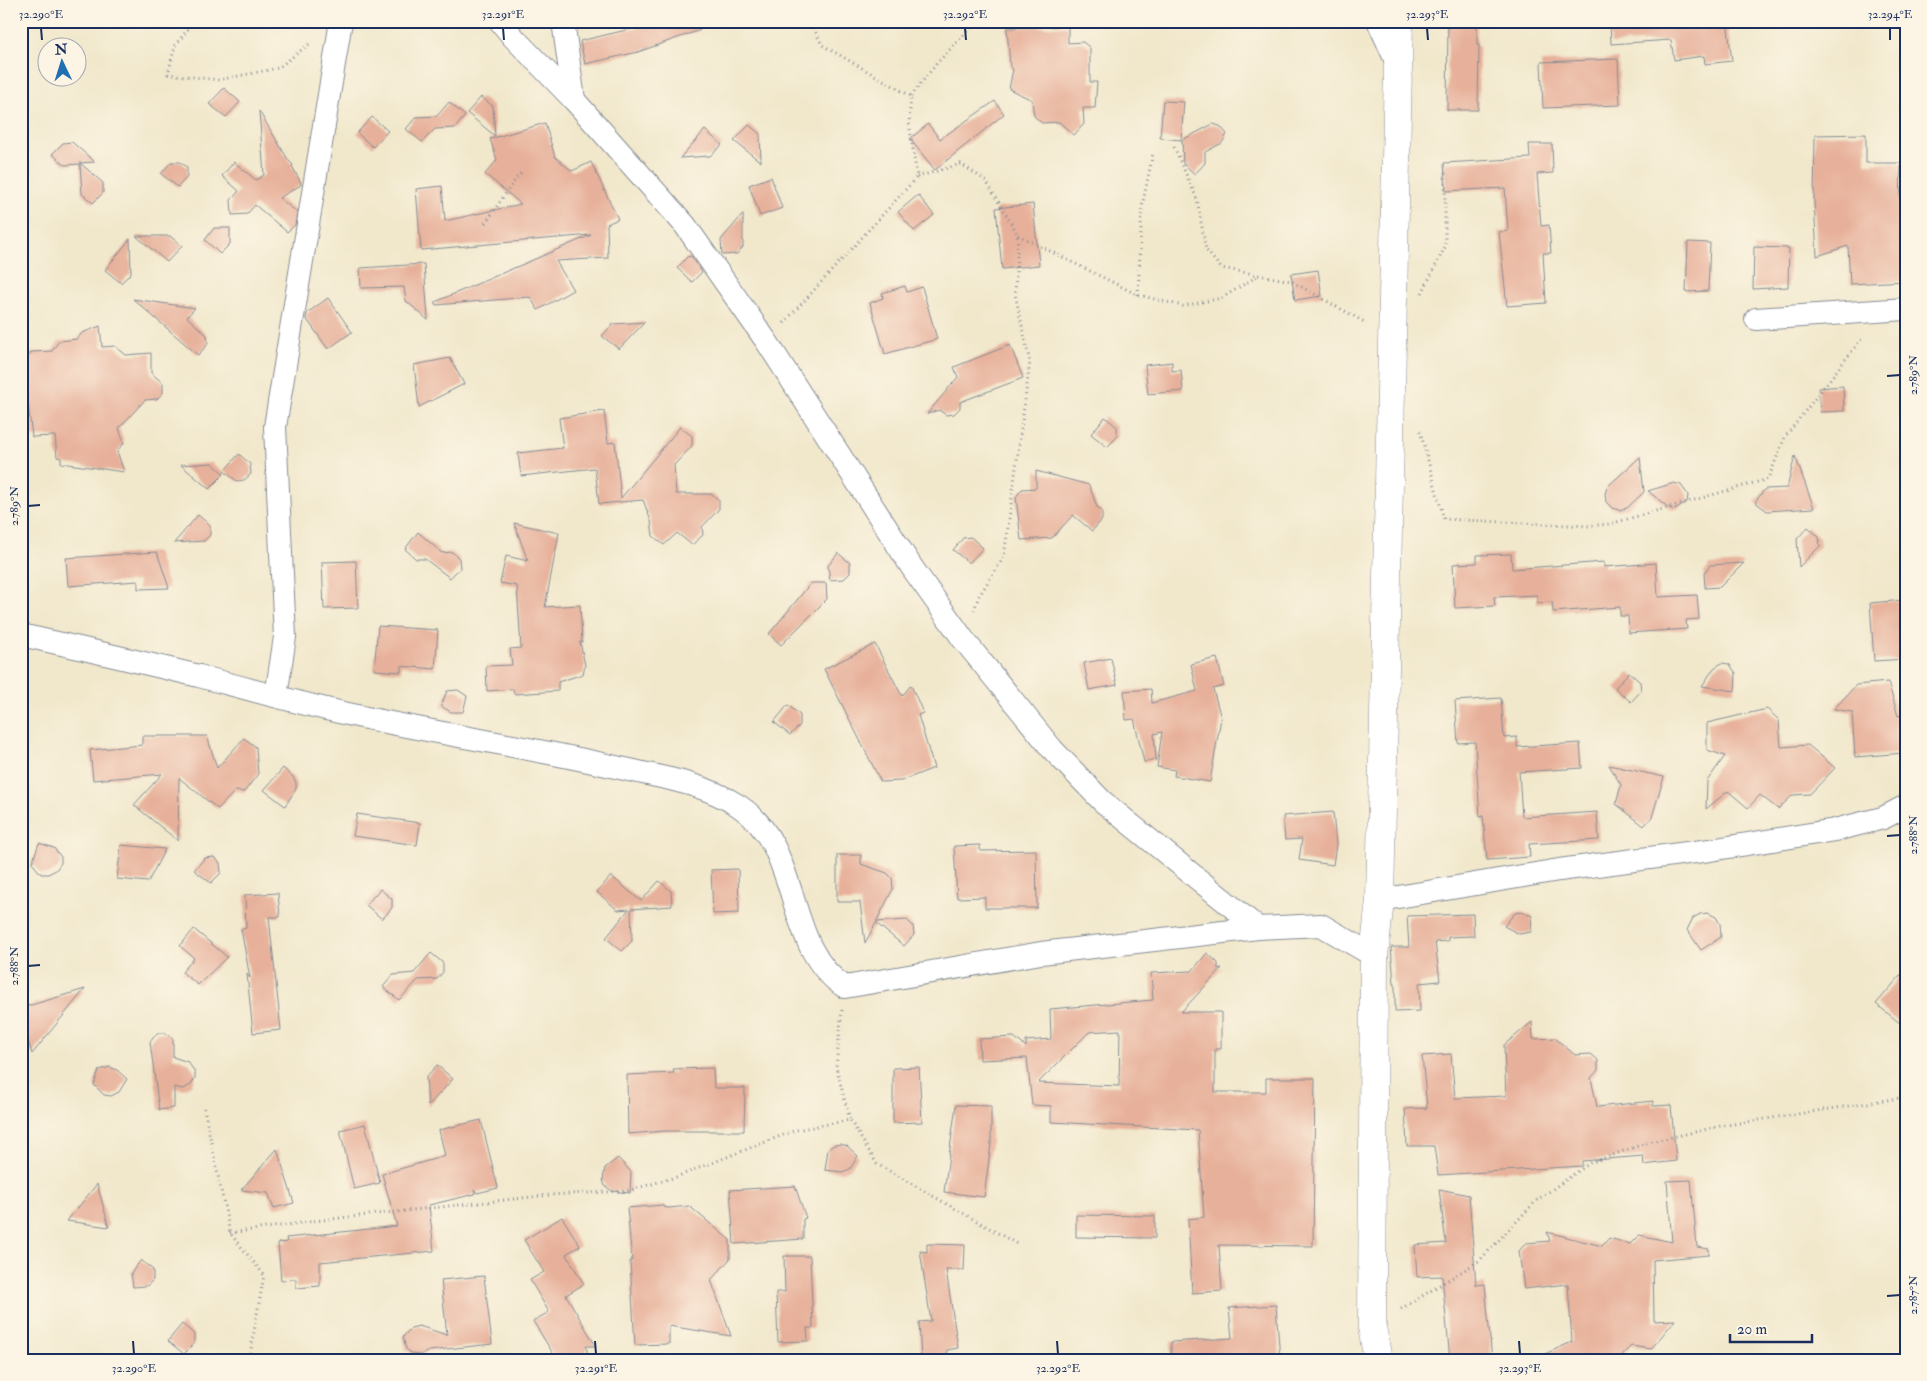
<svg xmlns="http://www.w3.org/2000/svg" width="1927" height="1381" font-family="'IM FELL Double Pica',serif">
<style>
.building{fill:#e7b09a;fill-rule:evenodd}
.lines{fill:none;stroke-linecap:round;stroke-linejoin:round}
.street-casing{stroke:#868c95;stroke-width:24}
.secondary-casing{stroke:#868c95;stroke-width:29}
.path{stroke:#868c95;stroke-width:3;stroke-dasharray:1 4;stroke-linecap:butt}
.street{stroke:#fff;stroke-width:22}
.secondary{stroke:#fff;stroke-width:28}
.ticks{fill:none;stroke:#1b2f5e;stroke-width:2}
.neatline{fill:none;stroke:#1b2f5e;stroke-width:2}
.ticks-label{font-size:12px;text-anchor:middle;fill:#1b2f5e}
</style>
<rect width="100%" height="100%" fill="#fcf5e5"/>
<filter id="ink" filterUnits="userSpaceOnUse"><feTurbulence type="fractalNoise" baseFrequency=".02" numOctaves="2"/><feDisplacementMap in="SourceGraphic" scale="10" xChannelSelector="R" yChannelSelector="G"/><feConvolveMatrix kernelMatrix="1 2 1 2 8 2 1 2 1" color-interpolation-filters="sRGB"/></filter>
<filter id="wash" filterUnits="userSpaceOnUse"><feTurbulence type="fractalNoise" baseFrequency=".0096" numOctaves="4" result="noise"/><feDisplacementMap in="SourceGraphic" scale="20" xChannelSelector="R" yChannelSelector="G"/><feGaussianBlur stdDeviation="1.12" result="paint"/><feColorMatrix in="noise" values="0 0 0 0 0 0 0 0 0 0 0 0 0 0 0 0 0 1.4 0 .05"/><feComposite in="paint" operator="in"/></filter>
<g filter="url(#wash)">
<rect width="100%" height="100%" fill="#f1e8cc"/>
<g id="blocks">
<g class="building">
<polygon points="664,21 698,21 700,30 638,52 585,64 580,41"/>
<polygon points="1448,21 1477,21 1477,45 1479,45 1478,110 1447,110"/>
<polygon points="1610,21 1727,21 1732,61 1705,64 1704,56 1674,60 1671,40 1611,44"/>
<polygon points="1068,26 1068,43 1083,42 1090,48 1090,82 1097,82 1095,108 1083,108 1084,124 1074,135 1059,122 1042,123 1034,116 1032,100 1009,89 1013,69 1010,67 1007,28"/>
<polygon points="1618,59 1620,105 1543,108 1541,62"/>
<polygon points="224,88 240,102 226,117 209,104"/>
<polygon points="481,97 493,106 495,136 467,113"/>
<polygon points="995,101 1004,114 935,170 910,139 928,124 940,139"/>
<polygon points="1163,101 1184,102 1181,140 1160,138"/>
<polygon points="449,102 465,116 455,128 435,129 422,142 406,129 416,117 437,116"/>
<polygon points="259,111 289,161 293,165 292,166 301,183 301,185 279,198 297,212 295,225 287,232 255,205 247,214 232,215 231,200 239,191 222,176 234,162 256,180 264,175"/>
<polygon points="372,117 388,131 373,147 357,133"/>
<polygon points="545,123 555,157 572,171 591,162 618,219 607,224 608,258 556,261 573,290 538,310 530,297 436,305 435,302 591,235 421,250 416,189 442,186 445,221 521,204 485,174 497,160 490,139"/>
<polygon points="1213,124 1220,126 1227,134 1222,143 1205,152 1205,163 1195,174 1183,164 1182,140"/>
<polygon points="749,125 760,134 761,162 734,141"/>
<polygon points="705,130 722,145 710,156 680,158"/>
<polygon points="1866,134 1866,163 1901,163 1900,207 1906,207 1906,281 1850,284 1848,246 1817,256 1814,202 1815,135"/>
<polygon points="72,142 95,162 80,163 103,183 103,193 93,203 82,194 80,164 65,165 52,154 63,143"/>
<polygon points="1529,144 1552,144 1553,173 1537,174 1541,226 1549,225 1551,253 1543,253 1546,303 1507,306 1499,232 1508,231 1505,188 1446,191 1444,163 1530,158"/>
<polygon points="171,162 180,162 187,167 187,177 178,187 161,174"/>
<polygon points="771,177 782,208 760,216 749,185"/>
<polygon points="918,195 934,215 914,231 898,212"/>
<polygon points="1033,204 1039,265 1002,269 996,208"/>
<polygon points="743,214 743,247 737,254 722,255 721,240"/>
<polygon points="214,228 230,228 230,244 220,254 205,240"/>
<polygon points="136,236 170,236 182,246 167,262"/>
<polygon points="130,239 131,273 121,283 105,270"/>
<polygon points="1688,242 1710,243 1708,291 1686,292"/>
<polygon points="1754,247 1789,248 1788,287 1753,289"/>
<polygon points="691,256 702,272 692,282 677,268 687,257"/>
<polygon points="424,264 428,320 406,301 404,287 361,288 360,268"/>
<polygon points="1318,270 1322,296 1295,300 1291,274"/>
<polygon points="905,286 907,292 922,287 937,339 885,354 870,303 883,298 882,293"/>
<polygon points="328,298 352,332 328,349 306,318 307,313"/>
<polygon points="133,299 195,308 187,317 207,335 208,344 198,355"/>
<polygon points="645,322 619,349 602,336 613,324"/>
<polygon points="100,326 102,347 115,346 126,355 151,353 151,373 163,383 163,393 157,399 145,400 119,428 124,443 117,451 124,472 61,463 61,458 57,457 55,436 32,437 27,395 21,391 28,383 25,360 32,352 52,351 59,341 77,339 82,333"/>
<polygon points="1010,345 1023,378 960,402 960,408 954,414 946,415 939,410 927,414 958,377 954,367"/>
<polygon points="450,358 464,384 419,407 414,365"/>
<polygon points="1172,362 1172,371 1181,370 1183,391 1148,394 1145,365"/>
<polygon points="1843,386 1844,411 1820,412 1818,388"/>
<polygon points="604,411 608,443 615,442 621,498 680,427 692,436 692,446 674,465 676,494 712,494 719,500 719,509 702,527 703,535 692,545 677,533 664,545 653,536 651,521 643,500 599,504 595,468 521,476 518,453 563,448 559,418"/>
<polygon points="1105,417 1117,427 1117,437 1107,447 1091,434"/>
<polygon points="239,454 250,464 251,474 244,480 237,481 224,471"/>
<polygon points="1795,456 1814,508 1767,511 1755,502 1765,489 1787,488"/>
<polygon points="1640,457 1644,492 1627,508 1619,510 1612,508 1606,502 1605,494 1607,487"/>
<polygon points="212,463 224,474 209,489 181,465"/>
<polygon points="1036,471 1089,485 1097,507 1102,511 1102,520 1092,531 1073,515 1052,538 1021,540 1016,497 1022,489 1036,488"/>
<polygon points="1674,483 1681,485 1688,495 1687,502 1675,510 1669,508 1648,491"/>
<polygon points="198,515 210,525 210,535 204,541 174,543"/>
<polygon points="514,523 559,533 545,607 580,605 582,642 580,642 585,665 583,674 558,682 558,691 514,694 513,689 487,691 486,666 512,665 510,649 521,648 517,586 500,583 506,556 528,561"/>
<polygon points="1808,527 1819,537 1820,546 1799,567 1797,539"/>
<polygon points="418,532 442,553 452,552 459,558 460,568 450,578 425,559 416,559 405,549"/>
<polygon points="971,537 983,548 969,563 953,550 963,538"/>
<polygon points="157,552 169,588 138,589 138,581 68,586 66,558"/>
<polygon points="838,553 850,563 850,573 844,579 830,580 828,566"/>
<polygon points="1511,554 1512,569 1604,562 1604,567 1656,563 1658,597 1697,595 1699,619 1686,620 1687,629 1629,633 1628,616 1620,616 1620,607 1553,612 1552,602 1537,603 1537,595 1494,597 1495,606 1455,608 1453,564 1477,563 1477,555"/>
<polygon points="356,561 358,608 324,609 322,562"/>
<polygon points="1744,563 1720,587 1705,588 1704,573 1710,565"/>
<polygon points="811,583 826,583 827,599 781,645 769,634"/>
<polygon points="1905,600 1906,659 1874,661 1870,603"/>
<polygon points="378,626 438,630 435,669 401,666 401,672 374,670"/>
<polygon points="875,644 902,696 911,685 923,713 918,715 934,768 901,781 881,782 824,669"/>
<polygon points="1111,658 1117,685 1089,690 1084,663"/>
<polygon points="1217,658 1224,686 1213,689 1221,718 1210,782 1174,776 1175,770 1157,767 1162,732 1154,734 1156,760 1144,762 1134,719 1126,720 1124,691 1151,689 1152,703 1197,691 1191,664"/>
<polygon points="1722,663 1729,664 1736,673 1735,691 1702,686 1714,668"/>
<polygon points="1629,672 1640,682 1641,691 1631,702 1615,688"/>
<polygon points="1888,682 1898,716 1901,715 1904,753 1855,757 1852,712 1834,709 1856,685"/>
<polygon points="458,690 467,696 463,712 451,712 441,706 447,691"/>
<polygon points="1501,698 1504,738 1517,737 1517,747 1580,743 1582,768 1519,772 1522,817 1597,812 1599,840 1529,844 1530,857 1487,860 1483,816 1480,817 1475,742 1458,743 1455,701"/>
<polygon points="788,705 800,715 800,725 790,735 774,722"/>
<polygon points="1767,709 1779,720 1781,747 1808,745 1835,768 1810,794 1793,795 1778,809 1760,795 1748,808 1728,791 1706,809 1707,781 1725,756 1707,750 1707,723"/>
<polygon points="142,736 207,736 217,768 244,738 256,747 258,774 244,792 235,791 218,809 179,778 178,841 134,805 162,774 93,780 90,750 142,745"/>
<polygon points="1609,765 1664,777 1652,817 1644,826 1616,804 1621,785"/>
<polygon points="283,768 293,777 296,783 296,789 285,806 264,790"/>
<polygon points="1333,812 1336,845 1333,865 1299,860 1302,839 1285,840 1283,816"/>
<polygon points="357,814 420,823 417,845 353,836"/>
<polygon points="39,843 54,848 61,857 61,863 56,870 48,874 41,874 32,863"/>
<polygon points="121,845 165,849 148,882 117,879"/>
<polygon points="980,845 980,851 1036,850 1037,908 985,908 985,897 957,898 954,846"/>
<polygon points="837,855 861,855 861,864 887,873 892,878 893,889 876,922 907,920 913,926 914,935 904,946 876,923 865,943 860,902 837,902"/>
<polygon points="214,857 220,863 221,873 211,883 194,870 205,858"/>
<polygon points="738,869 739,913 713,914 711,870"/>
<polygon points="611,876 641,901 659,881 671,891 672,906 631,909 632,941 622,951 606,938 629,909 618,910 597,892"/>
<polygon points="380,889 392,899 392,908 382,919 366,905"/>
<polygon points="278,893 280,917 269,917 281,1030 253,1033 247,974 250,978 241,929 246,928 245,895"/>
<polygon points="1522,912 1532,916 1531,932 1519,934 1504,926 1515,913"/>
<polygon points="1708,913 1716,917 1720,924 1721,937 1701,950 1687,930 1693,918 1700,914"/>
<polygon points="1473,914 1474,936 1448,937 1448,941 1435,942 1440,981 1419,983 1420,1011 1395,1012 1395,984 1394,984 1391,947 1409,947 1407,916"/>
<polygon points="194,929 227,957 198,985 182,972 194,958 180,946"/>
<polygon points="431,953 443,963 443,972 437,979 418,980 399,1000 383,987 393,975 414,973"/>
<path d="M1207 953 1218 963V969L1222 968 1181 1012H1221V1049H1215V1092H1266V1078H1315L1313 1246 1219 1245 1222 1291 1192 1293 1188 1219 1204 1217 1198 1130 1051 1122V1106L1032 1105 1027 1058 980 1060 979 1039 1014 1037 1026 1047V1041L1051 1039 1050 1009 1153 1000 1151 973 1192 971ZM1120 1030 1119 1086 1038 1083 1089 1032Z"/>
<polygon points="1906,969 1906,1028 1876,1004"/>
<polygon points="85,989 32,1054 21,1018 21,1008"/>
<polygon points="1532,1022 1533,1039 1555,1038 1575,1055 1591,1054 1598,1060 1598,1070 1591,1078 1597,1107 1653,1101 1653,1106 1671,1105 1676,1161 1644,1165 1643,1156 1582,1161 1582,1166 1438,1175 1434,1146 1407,1146 1405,1109 1427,1108 1422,1056 1451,1054 1455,1098 1506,1096 1504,1045"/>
<polygon points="157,1033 166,1033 173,1039 173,1057 188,1062 195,1072 195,1078 191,1085 183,1089 174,1087 174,1108 159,1110 150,1042"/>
<polygon points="437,1065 453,1079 428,1106 426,1077"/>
<polygon points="110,1067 117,1070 127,1079 119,1092 111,1096 104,1095 94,1085 99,1070"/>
<polygon points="919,1067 922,1122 893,1123 893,1068"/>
<polygon points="713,1068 714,1088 745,1088 744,1131 665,1131 628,1134 627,1075 674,1073 673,1069"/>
<polygon points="956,1105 991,1106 991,1144 984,1197 944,1192"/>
<polygon points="481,1120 498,1188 477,1193 474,1189 475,1194 429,1205 434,1251 320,1262 320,1286 296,1288 296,1279 281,1280 278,1243 287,1242 286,1238 397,1226 382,1174 445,1156 439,1130"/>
<polygon points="365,1124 380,1183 354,1189 340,1130"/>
<polygon points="841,1144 847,1146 858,1156 850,1169 842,1172 825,1170 828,1149 834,1145"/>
<polygon points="277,1149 294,1203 274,1208 268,1193 241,1190"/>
<polygon points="618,1158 631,1172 630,1193 612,1191 605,1186 603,1180 605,1168"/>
<polygon points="1691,1180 1697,1247 1709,1249 1709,1255 1653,1260 1654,1321 1675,1320 1651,1349 1631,1346 1617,1360 1531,1360 1572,1342 1568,1284 1524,1289 1519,1251 1526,1243 1550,1241 1547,1232 1602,1246 1609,1238 1630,1244 1639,1235 1672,1242 1667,1181"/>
<polygon points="97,1184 109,1227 67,1221"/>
<polygon points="795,1186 806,1218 803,1219 803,1239 734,1244 730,1190"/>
<polygon points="1439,1189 1469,1195 1476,1285 1485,1284 1492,1360 1450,1360 1442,1276 1417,1277 1415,1245 1446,1243"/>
<polygon points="663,1205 663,1207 669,1208 689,1206 730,1240 730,1259 711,1280 731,1336 669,1326 669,1344 635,1345 630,1261 632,1261 627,1208"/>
<polygon points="1076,1215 1155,1216 1155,1238 1076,1237"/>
<polygon points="562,1217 580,1246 566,1254 584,1284 566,1295 596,1346 586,1346 589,1360 557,1360 533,1321 549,1312 530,1280 544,1272 524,1240"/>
<polygon points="927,1244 965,1245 964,1270 946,1270 958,1348 947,1350 947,1360 921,1360 919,1322 931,1321 920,1251 927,1252"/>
<polygon points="784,1256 810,1256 813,1328 807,1328 808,1341 778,1342 776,1292 785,1292"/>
<polygon points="141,1260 153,1270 153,1280 147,1286 133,1287 131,1273"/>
<polygon points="484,1276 492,1344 429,1351 420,1355 412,1354 406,1349 403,1337 411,1328 419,1326 447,1335 441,1280"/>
<polygon points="1276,1305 1280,1360 1171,1360 1171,1342 1232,1338 1229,1308"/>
<polygon points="182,1324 194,1334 194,1344 184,1354 168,1341"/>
</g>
</g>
</g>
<g filter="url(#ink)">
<use href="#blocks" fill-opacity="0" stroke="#868c95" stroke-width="1"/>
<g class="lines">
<defs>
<g id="street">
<polyline points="500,21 513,37 574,100 685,225 767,342 913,569 963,639 1052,749 1102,801 1258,928"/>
<polyline points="563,21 574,100"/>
<polyline points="1378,21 1397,63"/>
<polyline points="1756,319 1906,309"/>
<path d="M21 635C81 648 140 662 199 676 248 689 298 703 348 714 438 734 530 747 620 768 660 777 704 783 739 806 803 848 783 948 845 987L1041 953 1258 928 1321 925 1374 956"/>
<polyline points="276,696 285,637 275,427 341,21"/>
<polyline points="1380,900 1559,870 1710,850 1835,830 1883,818 1906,806"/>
</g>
<polyline id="secondary" points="1378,1360 1372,1327 1374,956 1380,900 1399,21"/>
</defs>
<use href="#street" class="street-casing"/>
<use href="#secondary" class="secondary-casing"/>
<g class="path">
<polyline points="194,21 175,46 168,74 219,80 278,68 312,42"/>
<polyline points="911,96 937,63 972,26 973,21"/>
<polyline points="1174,147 1197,199 1206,250 1221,268 1291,281 1366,323"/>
<polyline points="917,177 961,164 986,181 1018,235 1015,294 1030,362 1004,557 979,596 974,610"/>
<path d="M485 223C498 207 507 189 521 173"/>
<polyline points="1018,235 1138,295 1183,306 1222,298 1259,275"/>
<polyline points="1422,293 1445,247 1445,169"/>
<polyline points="1138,295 1142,207 1153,153"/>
<polyline points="784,323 917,177 909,122 911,96 822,45 810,21"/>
<polyline points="1420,431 1444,519 1587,526 1610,524 1768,479 1785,437 1862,338"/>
<polyline points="842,1010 836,1067 850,1120"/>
<polyline points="204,1108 230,1233 264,1275 249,1360"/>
<polyline points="230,1233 322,1220 550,1195 627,1191 676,1177 796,1130 850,1120 877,1164 1017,1244"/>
<polyline points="1401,1309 1479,1261 1537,1200 1590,1163 1646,1143 1721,1126 1906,1097"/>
</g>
<use href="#street" class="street"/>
<use href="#secondary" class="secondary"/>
</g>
</g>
<path class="ticks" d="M41 28 42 40M503 28 504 40M965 28 966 40M1427 28 1428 40M1890 28V40M1887 376 1900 375M28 506 40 505M1887 836 1900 835M28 966 40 965M1887 1296 1900 1295M133 1341 134 1354M595 1341 596 1354M1057 1341 1058 1354M1519 1341 1520 1354"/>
<rect width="1927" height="1381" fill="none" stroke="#fcf5e5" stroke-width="55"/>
<g transform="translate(62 62) rotate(356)"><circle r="24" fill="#fcf5e5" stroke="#a2a6af"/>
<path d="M0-4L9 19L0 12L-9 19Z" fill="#1f6fb2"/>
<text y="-8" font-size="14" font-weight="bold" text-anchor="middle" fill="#1b2f5e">N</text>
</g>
<path d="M1730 1334v8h82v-8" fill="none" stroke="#1b2f5e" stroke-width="2.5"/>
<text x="1737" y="1334" font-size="15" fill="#1b2f5e" stroke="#fcf5e5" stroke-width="4" paint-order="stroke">20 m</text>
<rect x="28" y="28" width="1872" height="1326" class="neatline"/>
<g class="ticks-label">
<text x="41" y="18">32.290°E</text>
<text x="503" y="18">32.291°E</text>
<text x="965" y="18">32.292°E</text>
<text x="1427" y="18">32.293°E</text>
<text x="1890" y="18">32.294°E</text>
<text transform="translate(1913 375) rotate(-90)" y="4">2.789°N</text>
<text transform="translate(14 506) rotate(-90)" y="4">2.789°N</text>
<text transform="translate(1913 835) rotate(-90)" y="4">2.788°N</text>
<text transform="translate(14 966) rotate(-90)" y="4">2.788°N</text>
<text transform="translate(1913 1295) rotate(-90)" y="4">2.787°N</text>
<text x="134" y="1372">32.290°E</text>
<text x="596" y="1372">32.291°E</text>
<text x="1058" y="1372">32.292°E</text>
<text x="1520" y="1372">32.293°E</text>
</g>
</svg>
